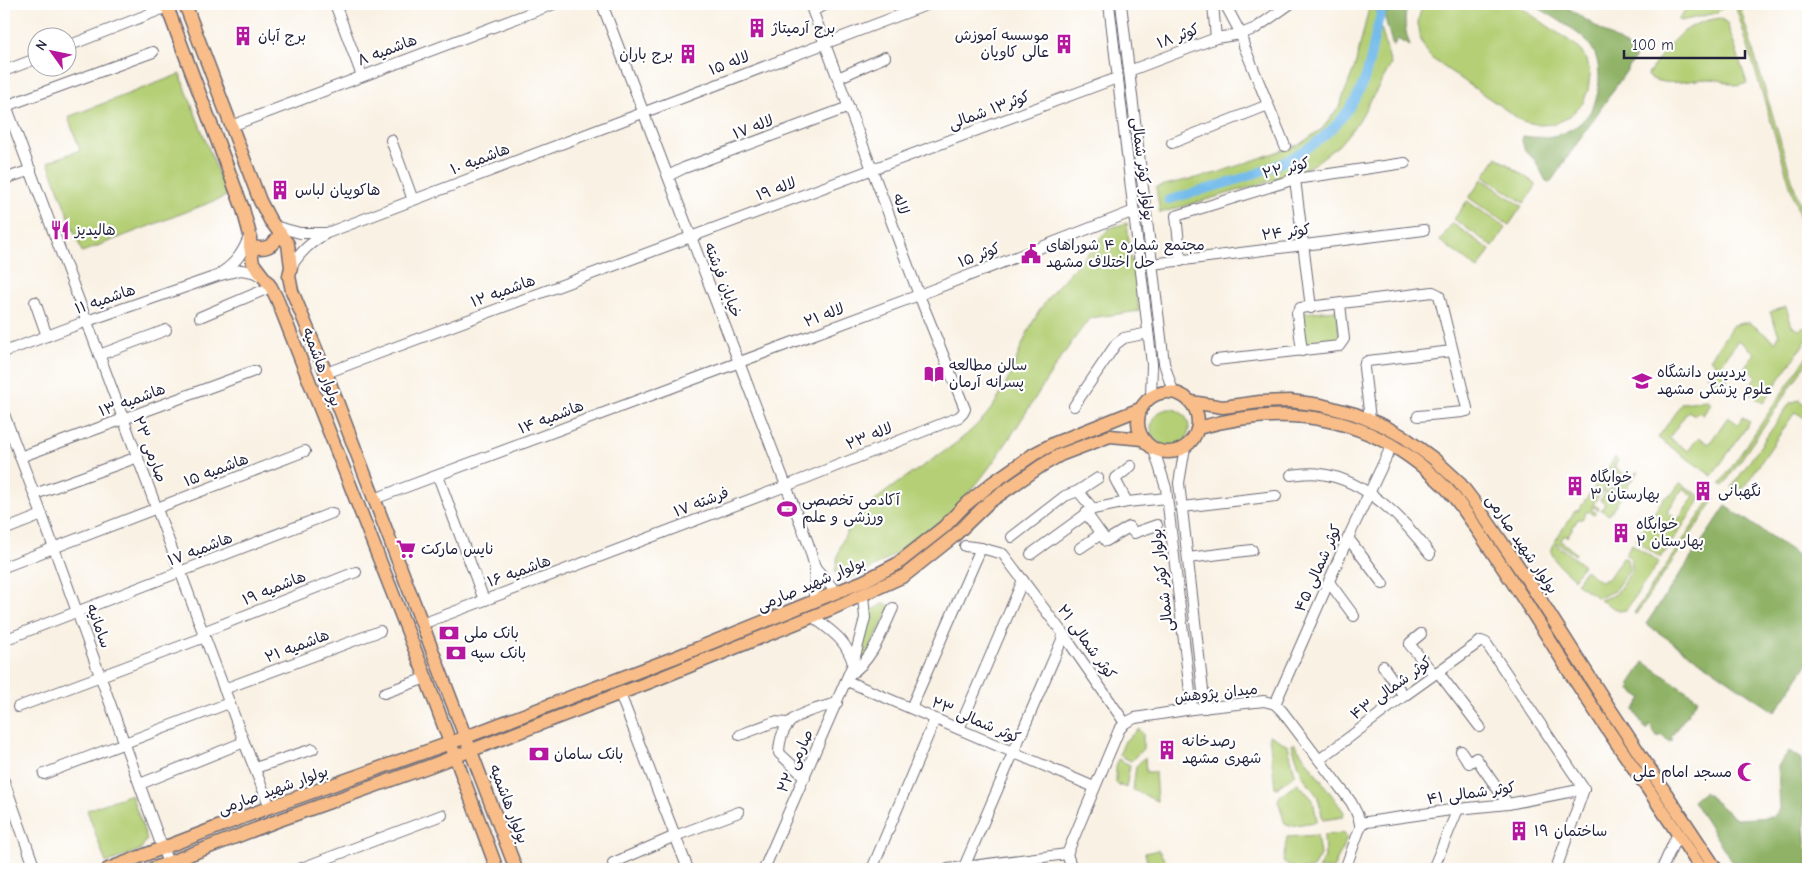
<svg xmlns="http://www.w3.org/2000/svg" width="1812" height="873" font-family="'Comic Neue','Playpen Sans Arabic',sans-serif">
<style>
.green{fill:#b4cf75;stroke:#6b7858;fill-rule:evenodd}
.forest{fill:#8fb266;stroke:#586a50}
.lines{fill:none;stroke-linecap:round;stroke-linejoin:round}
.canal{stroke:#75bcec;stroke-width:9}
.minor-casing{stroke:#6d6a76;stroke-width:12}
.major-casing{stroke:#6d6a76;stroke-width:15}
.minor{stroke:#fff;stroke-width:10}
.major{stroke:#f8bd88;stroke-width:12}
.labels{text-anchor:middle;stroke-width:4.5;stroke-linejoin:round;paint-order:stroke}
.poi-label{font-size:15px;fill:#22223b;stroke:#fff;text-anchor:start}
.street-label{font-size:15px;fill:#22223b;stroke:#fff}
</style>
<rect width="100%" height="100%" fill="#fff"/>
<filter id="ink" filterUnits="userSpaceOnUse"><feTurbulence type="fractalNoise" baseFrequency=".02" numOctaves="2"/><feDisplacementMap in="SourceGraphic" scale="10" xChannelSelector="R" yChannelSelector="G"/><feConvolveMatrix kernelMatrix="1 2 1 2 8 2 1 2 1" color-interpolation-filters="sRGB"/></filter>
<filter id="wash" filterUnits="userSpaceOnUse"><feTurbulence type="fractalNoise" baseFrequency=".0096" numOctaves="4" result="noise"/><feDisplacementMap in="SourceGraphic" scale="20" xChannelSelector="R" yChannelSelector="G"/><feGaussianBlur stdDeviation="1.12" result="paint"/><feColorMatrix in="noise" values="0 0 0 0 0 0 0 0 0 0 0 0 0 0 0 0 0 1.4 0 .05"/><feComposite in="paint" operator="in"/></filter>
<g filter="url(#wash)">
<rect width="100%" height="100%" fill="#f9f1e3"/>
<g class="green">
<polygon points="1370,4 1375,4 1391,65 1358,122 1339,145 1314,164 1293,175 1160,213 1156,187 1217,173 1300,144 1322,129 1339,107 1355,66"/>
<path d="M1424 4H1516L1578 47 1587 60 1590 75 1588 90 1583 103 1570 116 1555 124 1540 125 1522 121 1431 58C1418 39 1413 25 1424 4Z"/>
<polygon points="1690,4 1723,4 1724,7 1716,13 1681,21 1678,19"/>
<polygon points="1735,4 1739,4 1808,232 1808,244"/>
<path d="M1720 18 1727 23 1747 83 1738 86C1728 82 1718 79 1708 79 1687 80 1666 88 1647 76 1667 46 1681 23 1720 18Z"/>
<polygon points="180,74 227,196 82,252 48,162 80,150 68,117"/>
<polygon points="1497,157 1537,185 1524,203 1484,176"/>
<polygon points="1482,179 1522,206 1509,225 1469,198"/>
<polygon points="1467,201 1506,228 1493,247 1454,219"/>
<path d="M1127 223 1131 261 1135 264 1139 311 1090 318C1041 379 1008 454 953 511 937 527 917 539 898 552 879 564 862 577 840 580L835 571C837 558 840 543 847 532 883 478 952 460 991 409 1013 380 1019 343 1038 313 1052 290 1073 269 1092 249 1097 243 1103 234 1109 229 1114 226 1122 225 1127 223Z"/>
<polygon points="1452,223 1490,250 1478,269 1440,241"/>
<polygon points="1786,307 1792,326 1799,330 1807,326 1808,322 1808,338 1763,403 1746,391 1756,376 1745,368 1755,353 1738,340 1720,366 1726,371 1723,375 1728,378 1721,388 1707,375 1715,363 1710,359 1733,325 1749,322 1775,342 1779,335 1770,312"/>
<polygon points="1337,310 1340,342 1305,346 1302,313"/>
<polygon points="1808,355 1808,361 1723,486 1720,484"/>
<polygon points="1707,400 1711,403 1703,415 1698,412 1695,415 1688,411 1669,438 1688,451 1699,437 1709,444 1728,417 1738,424 1743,417 1750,422 1712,476 1658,438 1682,403"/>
<polygon points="1799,400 1808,407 1808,420 1795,412 1740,493 1732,487 1790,403"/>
<circle cx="1170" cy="428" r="19"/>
<polygon points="1615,457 1618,460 1614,467 1631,479 1637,471 1638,472 1632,480 1630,481 1612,469 1611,471 1619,476 1615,482 1619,485 1616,489 1601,479"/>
<polygon points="1620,477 1630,483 1609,515 1601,510 1605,504 1600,500 1610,488 1615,491 1614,493 1619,493 1620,492 1618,490 1621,485 1617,482"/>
<path d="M1599 480 1608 486 1606 487 1605 492H1602L1593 504 1599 508 1598 510 1592 506V511L1596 512 1594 515 1587 511 1582 519H1578L1567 537 1564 535 1561 541 1576 553 1575 555 1558 543 1556 544 1583 565 1574 579 1557 563 1551 552C1556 536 1565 526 1575 511H1578Z"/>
<path d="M1680 483 1702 497 1661 558 1635 540 1664 498 1672 494ZM1683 488 1694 496 1678 520 1667 512Z"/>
<polygon points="1712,497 1715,499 1636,614 1634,613"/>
<polygon points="1632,544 1659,562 1626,610 1619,611 1600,600 1616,594 1632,570 1631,558 1625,554"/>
<polygon points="1623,557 1627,559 1629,570 1614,591 1598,598 1576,583 1585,570 1600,581 1608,579"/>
<polygon points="885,603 891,607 865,658 859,658 872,610"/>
<polygon points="1139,729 1143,734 1143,749 1131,761 1119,755 1125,741"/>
<polygon points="1269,735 1288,745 1295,774 1277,788 1275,787"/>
<polygon points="1294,743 1344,812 1343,817 1323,820 1318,797 1302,775 1292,745"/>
<polygon points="1145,757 1146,772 1155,772 1157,801 1133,790 1136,766"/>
<polygon points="1118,759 1130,765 1126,788 1116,783 1116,768"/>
<polygon points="1298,783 1313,800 1317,820 1315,822 1289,826 1285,824 1278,800 1280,796"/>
<polygon points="131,794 147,839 140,850 106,863 87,810"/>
<polygon points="1344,833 1347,838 1333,869 1318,869 1325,857 1324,835"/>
<polygon points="1317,835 1320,855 1312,869 1295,869 1283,862 1287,837"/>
<polygon points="1158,850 1160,852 1169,869 1149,869 1145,853"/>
</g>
<g class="forest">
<path d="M1389 4H1408C1403 18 1405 32 1410 46L1397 39 1393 47 1385 18Z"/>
<path d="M1532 4H1562L1638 54 1550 183 1546 181 1535 160 1525 151 1522 141 1523 136C1562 143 1599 123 1599 79 1599 69 1598 59 1593 50 1585 34 1548 14 1532 4Z"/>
<polygon points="1726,506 1808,562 1808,663 1775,712 1646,624"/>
<polygon points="1644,662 1698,699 1671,737 1673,739 1671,742 1660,735 1658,738 1650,725 1646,730 1634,710 1642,698 1629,689 1631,687 1629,685"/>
<polygon points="1789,751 1801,759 1808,869 1737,869 1693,801 1704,792 1736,819 1773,817 1780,809 1778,766"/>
</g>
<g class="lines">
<path class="canal" d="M1168 200C1241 178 1325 164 1361 88 1374 61 1372 30 1385 4"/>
</g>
</g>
<g filter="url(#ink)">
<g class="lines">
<defs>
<g id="minor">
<polyline points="335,4 362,76"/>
<polyline points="602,4 808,543 815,567 814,601"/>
<polyline points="1109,4 1152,364 1151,397"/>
<polyline points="1121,4 1164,363 1173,392"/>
<polyline points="1213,4 1216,38"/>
<polyline points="1225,4 1241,34 1244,46 1285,146"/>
<polyline points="813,10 828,4"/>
<polyline points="68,46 167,7"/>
<polyline points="4,71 38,58"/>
<polyline points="1129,71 1216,38 1241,34 1256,28 1290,4"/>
<polyline points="838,78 885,57"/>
<polyline points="4,100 244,742 270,807"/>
<polyline points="6,106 153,52"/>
<polyline points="231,126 554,4"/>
<polyline points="391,140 413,200"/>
<polyline points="1172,143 1268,105"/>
<polyline points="668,176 684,168 849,107"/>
<polyline points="4,179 31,170"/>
<polyline points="1295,179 1311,308"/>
<polyline points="274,226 300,233 326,233"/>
<polyline points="1181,261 1176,216 1295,179 1405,163"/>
<polyline points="1152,264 1424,230"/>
<path d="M291 267C301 251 311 242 327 233L929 4"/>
<path d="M222 272C236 263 243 252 249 237"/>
<polyline points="35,302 47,336"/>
<polyline points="200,317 271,287"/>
<polyline points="1302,351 1297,313 1300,308 1433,292 1439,295 1467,408 1467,411 1463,412 1418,416"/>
<polyline points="4,352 87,321 217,276 241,270 253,272 262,277"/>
<polyline points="99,355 166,330"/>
<polyline points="1216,360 1339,346 1344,339 1340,304"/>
<polyline points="326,373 1117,78"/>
<polyline points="1074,406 1116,344 1124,338 1148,333"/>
<polyline points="4,414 42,515 170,869"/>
<polyline points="1370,419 1364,368 1365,363 1368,361 1452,351"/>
<polyline points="1185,447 1179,483 1205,708"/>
<polyline points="1154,450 1166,488 1192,709"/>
<polyline points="20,457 254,371"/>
<path d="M1291 475C1300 474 1312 472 1321 474 1366 480 1405 520 1430 554"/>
<polyline points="438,476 484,600"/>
<polyline points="1078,491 1093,509"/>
<polyline points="35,494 138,457"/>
<polyline points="374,499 919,295 1134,211"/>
<polyline points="1127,502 1115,479 1131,466"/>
<polyline points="1182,507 1276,496"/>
<polyline points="1086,513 1106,541 1129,527 1134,533 1157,525"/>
<polyline points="4,530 42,515"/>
<polyline points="1012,537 1065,496 1078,491 1098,478"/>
<polyline points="1348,538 1383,584"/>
<polyline points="965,546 981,548 1003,554 1064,635 1125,723"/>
<polyline points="1080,548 1101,534"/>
<polyline points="1031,554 1093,509 1127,502 1167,498"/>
<polyline points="1188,558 1252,550"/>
<polyline points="4,567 305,451"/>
<polyline points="815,567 836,592"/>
<polyline points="1329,582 1354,616"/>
<path d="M812 616C832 632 845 638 853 663"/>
<polyline points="422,624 786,486 959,417 963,413 965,409 919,295 810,4"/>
<polyline points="203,632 356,572"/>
<polyline points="1421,634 1410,643 1410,645 1434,674"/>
<polyline points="4,640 332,513"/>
<polyline points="1383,666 1404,696"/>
<polyline points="1438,672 1480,727"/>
<path d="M849 675C872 661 882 632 893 608"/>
<polyline points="847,681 1094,787"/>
<polyline points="224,689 380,631"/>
<polyline points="384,693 426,678"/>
<polyline points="620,694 688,869"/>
<polyline points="1275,704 1348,538 1392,445"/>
<polyline points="18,707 205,637"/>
<polyline points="911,708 981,548"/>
<polyline points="959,729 1023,580"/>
<polyline points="740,735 774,722 788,723"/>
<polyline points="1461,751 1469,763 1476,758 1508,804"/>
<polyline points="1319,760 1404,696 1481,641 1486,643 1584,789"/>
<polyline points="255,768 313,749"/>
<polyline points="44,774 229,703"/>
<path d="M805 777 779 753C780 714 807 712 837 703"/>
<polyline points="4,781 35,869"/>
<polyline points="140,784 244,742"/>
<polyline points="1360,823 1458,809 1508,804 1584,789"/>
<polyline points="613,863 675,836 739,812"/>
<polyline points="964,867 1064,635"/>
<polyline points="299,869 442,815"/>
<polyline points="764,869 853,664 865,618 863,595"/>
<polyline points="872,869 935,719"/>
<polyline points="948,869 1067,854"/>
<path d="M1072 869 1067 854 1119 730 1125 723 1135 718 1192 709 1264 701 1275 704 1282 711 1351 802C1355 810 1361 819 1360 828L1345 869"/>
<polyline points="1433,869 1458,809"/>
<polyline points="1556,869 1584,789"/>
<polyline points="1662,869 1678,833"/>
</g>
<g id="major">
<polyline points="166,4 243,209 250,235 250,246 253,263 271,287 277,299 426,678 497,869"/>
<polyline points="185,4 260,201 270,220 288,244 291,267 289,276 292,291 326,373 516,869"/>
<path d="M250 246C264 251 274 247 280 233"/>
<circle cx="1168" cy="422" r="30"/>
<polyline points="1191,402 1223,407 1260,402 1290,401 1321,405 1355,414 1384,426 1404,437 1434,459 1458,481 1477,506 1529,582 1608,706 1716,869"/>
<path d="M1198 428C1292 401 1377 417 1447 489 1463 506 1476 528 1489 547 1517 588 1543 629 1569 671 1612 738 1658 802 1701 869"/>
<polyline points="108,869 270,807 450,743 676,657 864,581 897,564 944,527 964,506 991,484 1034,454 1055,443 1140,409"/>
<polyline points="152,869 277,821 430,766 650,682 831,609 904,576 953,537 989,502 1041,466 1060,455 1110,436 1143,439"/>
</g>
</defs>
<use href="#minor" class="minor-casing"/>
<use href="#major" class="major-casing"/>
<use href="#minor" class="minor"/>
<use href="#major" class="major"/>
</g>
</g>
<defs>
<symbol id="building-bare" viewBox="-9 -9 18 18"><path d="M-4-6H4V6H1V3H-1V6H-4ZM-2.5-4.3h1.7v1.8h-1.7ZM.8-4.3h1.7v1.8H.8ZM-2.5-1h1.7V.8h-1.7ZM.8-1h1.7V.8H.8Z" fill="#b5179e" stroke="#fff" stroke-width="2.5" paint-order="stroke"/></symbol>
<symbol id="restaurant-bare" viewBox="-9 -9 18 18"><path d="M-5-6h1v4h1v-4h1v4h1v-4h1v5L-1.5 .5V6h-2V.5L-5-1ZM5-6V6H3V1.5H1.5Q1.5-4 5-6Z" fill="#b5179e" stroke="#fff" stroke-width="2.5" paint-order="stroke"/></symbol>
<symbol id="civic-bare" viewBox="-9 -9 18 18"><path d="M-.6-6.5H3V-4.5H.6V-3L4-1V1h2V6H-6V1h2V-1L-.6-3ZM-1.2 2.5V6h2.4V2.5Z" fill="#b5179e" stroke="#fff" stroke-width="2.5" paint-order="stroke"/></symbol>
<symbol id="library-bare" viewBox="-9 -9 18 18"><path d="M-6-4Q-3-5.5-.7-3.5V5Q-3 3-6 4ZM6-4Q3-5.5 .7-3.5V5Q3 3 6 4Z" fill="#b5179e" stroke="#fff" stroke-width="2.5" paint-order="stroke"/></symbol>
<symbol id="university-bare" viewBox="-9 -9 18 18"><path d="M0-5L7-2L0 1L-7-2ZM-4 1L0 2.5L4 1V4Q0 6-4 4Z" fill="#b5179e" stroke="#fff" stroke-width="2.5" paint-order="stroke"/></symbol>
<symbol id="stadium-bare" viewBox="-9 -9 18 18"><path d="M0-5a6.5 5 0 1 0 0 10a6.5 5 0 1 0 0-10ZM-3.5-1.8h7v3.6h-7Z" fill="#b5179e" stroke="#fff" stroke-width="2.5" paint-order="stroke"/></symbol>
<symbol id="supermarket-bare" viewBox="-9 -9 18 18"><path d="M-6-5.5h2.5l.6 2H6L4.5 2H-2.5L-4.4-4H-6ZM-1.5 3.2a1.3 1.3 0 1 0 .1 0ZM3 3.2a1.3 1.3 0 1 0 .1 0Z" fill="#b5179e" stroke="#fff" stroke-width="2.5" paint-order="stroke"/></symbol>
<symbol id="bank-bare" viewBox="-9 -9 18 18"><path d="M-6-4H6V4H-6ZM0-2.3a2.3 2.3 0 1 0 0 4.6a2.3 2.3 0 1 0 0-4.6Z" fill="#b5179e" stroke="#fff" stroke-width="2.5" paint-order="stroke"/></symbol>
<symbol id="mosque-bare" viewBox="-9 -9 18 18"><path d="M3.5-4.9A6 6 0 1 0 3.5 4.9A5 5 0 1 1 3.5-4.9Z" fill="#b5179e" stroke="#fff" stroke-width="2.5" paint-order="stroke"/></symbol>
</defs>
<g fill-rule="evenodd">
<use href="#building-bare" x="743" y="14" width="28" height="28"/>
<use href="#building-bare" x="229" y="22" width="28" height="28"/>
<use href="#building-bare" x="1050" y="30" width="28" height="28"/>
<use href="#building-bare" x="674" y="40" width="28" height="28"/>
<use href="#building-bare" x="266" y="176" width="28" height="28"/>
<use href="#restaurant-bare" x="46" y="216" width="28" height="28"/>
<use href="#civic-bare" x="1017" y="240" width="28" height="28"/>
<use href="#library-bare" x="920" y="360" width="28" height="28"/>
<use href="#university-bare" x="1628" y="367" width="28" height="28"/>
<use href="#building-bare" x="1561" y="472" width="28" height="28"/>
<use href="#building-bare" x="1689" y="477" width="28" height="28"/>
<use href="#stadium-bare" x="773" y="495" width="28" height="28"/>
<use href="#building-bare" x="1607" y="519" width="28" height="28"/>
<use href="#supermarket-bare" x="392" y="535" width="28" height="28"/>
<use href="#bank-bare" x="435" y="619" width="28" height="28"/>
<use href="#bank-bare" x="442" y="639" width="28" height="28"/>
<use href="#building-bare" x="1153" y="736" width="28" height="28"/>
<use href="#bank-bare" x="525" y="740" width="28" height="28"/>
<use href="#mosque-bare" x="1733" y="758" width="28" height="28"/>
<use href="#building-bare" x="1505" y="817" width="28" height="28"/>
</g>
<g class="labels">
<g class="poi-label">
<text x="772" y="33">برج آرمیتاژ</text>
<text x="1049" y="40" text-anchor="end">موسسه آموزش<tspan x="1049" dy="17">عالی کاویان</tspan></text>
<text x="258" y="41">برج آبان</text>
<text x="673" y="59" text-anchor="end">برج باران</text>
<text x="295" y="195">هاکوپیان لباس</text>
<text x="75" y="235">هالیدیز</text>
<text x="1046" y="250">مجتمع شماره ۴ شوراهای<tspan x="1046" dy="17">حل اختلاف مشهد</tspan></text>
<text x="949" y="370">سالن مطالعه<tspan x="949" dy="17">پسرانه آرمان</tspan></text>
<text x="1657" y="377">پردیس دانشگاه<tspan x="1657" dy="17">علوم پزشکی مشهد</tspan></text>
<text x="1590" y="482">خوابگاه<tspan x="1590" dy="17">بهارستان ۳</tspan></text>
<text x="1718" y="496">نگهبانی</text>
<text x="802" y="505">آکادمی تخصصی<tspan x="802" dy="17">ورزشی و علم</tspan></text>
<text x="1636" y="529">خوابگاه<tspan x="1636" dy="17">بهارستان ۲</tspan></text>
<text x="421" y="554">نایس مارکت</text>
<text x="464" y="638">بانک ملی</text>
<text x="471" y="658">بانک سپه</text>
<text x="1182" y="746">رصدخانه<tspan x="1182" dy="17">شهری مشهد</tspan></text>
<text x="554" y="759">بانک سامان</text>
<text x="1732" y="777" text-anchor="end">مسجد امام علی</text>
<text x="1534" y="836">ساختمان ۱۹</text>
</g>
<g class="street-label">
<text transform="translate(1178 36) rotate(-21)" y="5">کوثر ۱۸</text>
<text transform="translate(387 50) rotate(-21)" y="5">هاشمیه ۸</text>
<text transform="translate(729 63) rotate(-21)" y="5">لاله ۱۵</text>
<text transform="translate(989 110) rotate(-20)" y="5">کوثر۱۳ شمالی</text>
<text transform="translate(753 127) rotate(-21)" y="5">لاله ۱۷</text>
<text transform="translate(480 159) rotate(-21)" y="5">هاشمیه ۱۰</text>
<text transform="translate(1286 168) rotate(-14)" y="5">کوثر ۲۲</text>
<text transform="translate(1143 169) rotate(83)" y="5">بولوار کوثر شمالی</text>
<text transform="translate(776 189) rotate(-20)" y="5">لاله ۱۹</text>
<text transform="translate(901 204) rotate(70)" y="5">لاله</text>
<text transform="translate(1286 232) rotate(-7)" y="5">کوثر ۲۴</text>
<text transform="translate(979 255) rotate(-21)" y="5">کوثر ۱۵</text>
<text transform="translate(723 280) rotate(69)" y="5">خیابان فرشته</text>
<text transform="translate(503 291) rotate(-20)" y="5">هاشمیه ۱۲</text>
<text transform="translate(105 299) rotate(-19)" y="5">هاشمیه ۱۱</text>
<text transform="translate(824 315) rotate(-21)" y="5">لاله ۲۱</text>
<text transform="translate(322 367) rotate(69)" y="5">بولوار هاشمیه</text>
<text transform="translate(132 400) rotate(-20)" y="5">هاشمیه ۱۳</text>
<text transform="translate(551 417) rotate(-21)" y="5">هاشمیه ۱۴</text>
<text transform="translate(869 436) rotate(-22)" y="5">لاله ۲۳</text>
<text transform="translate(150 449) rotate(69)" y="5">صارمی ۲۳</text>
<text transform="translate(216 470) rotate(-21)" y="5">هاشمیه ۱۵</text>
<text transform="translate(701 502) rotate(-21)" y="5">فرشته ۱۷</text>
<text transform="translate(1522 544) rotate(56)" y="5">بولوار شهید صارمی</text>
<text transform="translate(200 549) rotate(-21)" y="5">هاشمیه ۱۷</text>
<text transform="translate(1318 568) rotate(-66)" y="5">کوثر شمالی ۴۵</text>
<text transform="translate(519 571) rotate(-20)" y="5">هاشمیه ۱۶</text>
<text transform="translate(1162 580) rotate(-97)" y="5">بولوار کوثر شمالی</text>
<text transform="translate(811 584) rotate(-23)" y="5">بولوار شهید صارمی</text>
<text transform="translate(274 588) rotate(-22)" y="5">هاشمیه ۱۹</text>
<text transform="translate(99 626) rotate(70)" y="5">سامانیه</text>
<text transform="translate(1087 642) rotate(54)" y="5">کوثر شمالی ۲۱</text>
<text transform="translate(297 646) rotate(-21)" y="5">هاشمیه ۲۱</text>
<text transform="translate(1391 688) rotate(-36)" y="5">کوثر شمالی ۴۳</text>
<text transform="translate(1216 693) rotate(-6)" y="5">میدان پژوهش</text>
<text transform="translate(976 720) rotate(23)" y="5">کوثر شمالی ۲۳</text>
<text transform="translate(795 761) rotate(-66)" y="5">صارمی ۲۲</text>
<text transform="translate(273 790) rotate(-20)" y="5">بولوار شهید صارمی</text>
<text transform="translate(1471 793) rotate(-8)" y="5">کوثر شمالی ۴۱</text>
<text transform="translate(509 804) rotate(69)" y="5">بولوار هاشمیه</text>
</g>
</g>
<rect width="1812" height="873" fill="none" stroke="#fff" stroke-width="20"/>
<g transform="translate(52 52) rotate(303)"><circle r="24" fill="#ffffff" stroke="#a7a7b1"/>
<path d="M0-4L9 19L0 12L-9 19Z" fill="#b5179e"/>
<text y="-8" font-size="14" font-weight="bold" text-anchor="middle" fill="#22223b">N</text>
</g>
<path d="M1624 50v8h121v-8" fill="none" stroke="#22223b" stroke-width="2.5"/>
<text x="1632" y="50" font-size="15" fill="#22223b" stroke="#ffffff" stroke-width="4" paint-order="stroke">100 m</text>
</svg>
